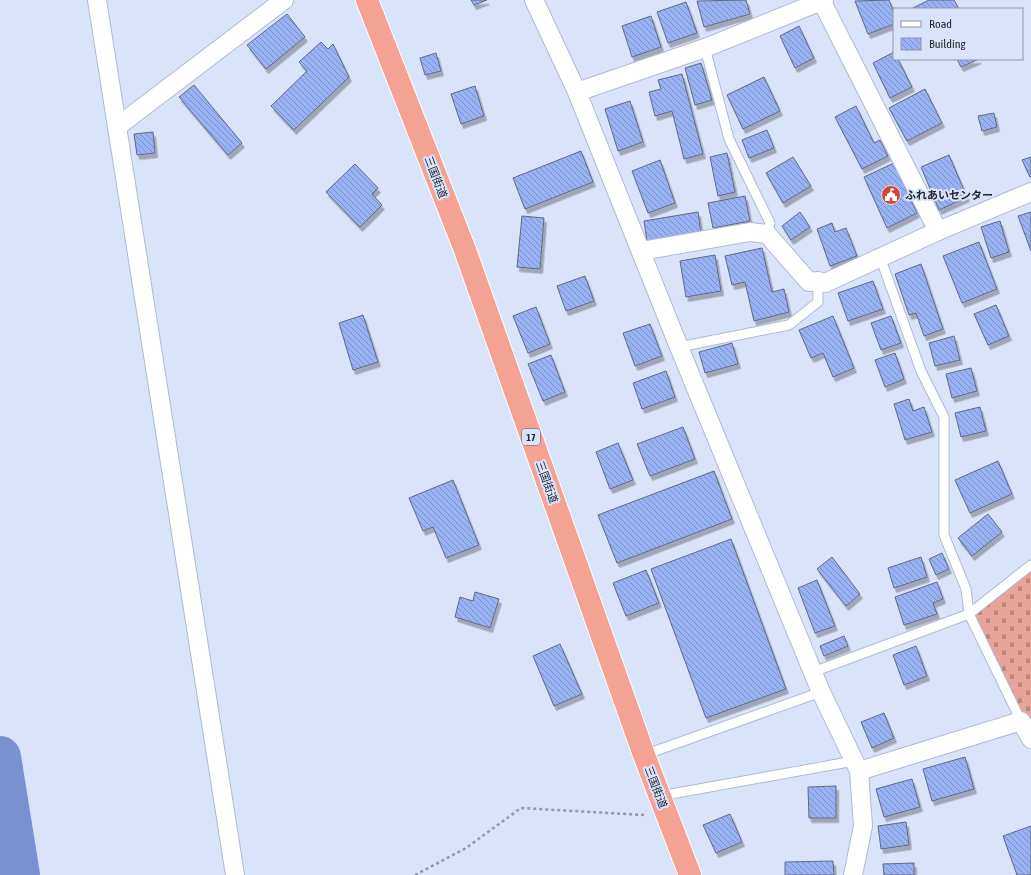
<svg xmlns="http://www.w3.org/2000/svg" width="1031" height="875" font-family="'Asap Condensed','Noto Sans JP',sans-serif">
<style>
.cemetery{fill:url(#cemetery-stones)}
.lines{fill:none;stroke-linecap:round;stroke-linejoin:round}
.river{stroke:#7991d1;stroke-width:42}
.building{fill:url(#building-back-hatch);stroke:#5f6982;filter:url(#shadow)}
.lane-casing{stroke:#aebad5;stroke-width:11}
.street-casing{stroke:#aebad5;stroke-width:20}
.highway-casing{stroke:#fff;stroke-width:24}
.path{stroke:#9098aa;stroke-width:2.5;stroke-dasharray:3 3;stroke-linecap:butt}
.lane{stroke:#fff;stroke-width:9}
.street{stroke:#fff;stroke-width:18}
.highway{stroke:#f4a294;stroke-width:22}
.labels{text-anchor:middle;stroke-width:4;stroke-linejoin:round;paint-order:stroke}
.shield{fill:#d9e3fa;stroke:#585f6d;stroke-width:1}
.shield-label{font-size:10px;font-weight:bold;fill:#212630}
.street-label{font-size:11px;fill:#212630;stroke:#d9e3fa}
.poi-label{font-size:11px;font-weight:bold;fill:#212630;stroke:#d9e3fa;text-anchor:start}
</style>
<defs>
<pattern id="cemetery-stones" width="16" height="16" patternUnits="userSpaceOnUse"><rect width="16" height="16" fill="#e7a498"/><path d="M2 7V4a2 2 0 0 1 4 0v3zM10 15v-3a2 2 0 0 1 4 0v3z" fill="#bb857c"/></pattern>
<pattern id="building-back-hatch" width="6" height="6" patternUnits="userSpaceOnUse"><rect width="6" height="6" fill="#98b2f4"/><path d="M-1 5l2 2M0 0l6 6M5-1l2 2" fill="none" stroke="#7c91c6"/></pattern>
<filter id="shadow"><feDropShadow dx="2.5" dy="4.5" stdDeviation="0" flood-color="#0004"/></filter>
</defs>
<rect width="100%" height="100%" fill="#d9e3fa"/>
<polygon class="cemetery" points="1031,565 1031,739 969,614"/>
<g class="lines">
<polyline class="river" points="0,757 19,875"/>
</g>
<g class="building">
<polygon points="471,0 487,0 474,5"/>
<polygon points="746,0 750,14 704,27 697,1"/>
<polygon points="889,0 894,12 894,24 868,34 855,1"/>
<polygon points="929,0 954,0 959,9 911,9"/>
<polygon points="686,2 697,33 668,43 657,12"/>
<polygon points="287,14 305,37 266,69 247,45"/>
<polygon points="651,16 661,47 632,57 622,26"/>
<polygon points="799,26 814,58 795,68 780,36"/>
<polygon points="321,42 328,49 333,44 349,77 294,130 271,106 307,71 299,62"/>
<polygon points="894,52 894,59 898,59 912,87 890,98 873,63"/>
<polygon points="436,53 441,71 425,75 420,58"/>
<polygon points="957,59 979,59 961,67"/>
<polygon points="701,63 712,100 695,105 685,68"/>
<polygon points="682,74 703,154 684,159 672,111 655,116 649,92 661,89 658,80"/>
<polygon points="764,77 780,111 743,129 727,95"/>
<polygon points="194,85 242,143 228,155 179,97"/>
<polygon points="475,86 484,116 461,124 451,94"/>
<polygon points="925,89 942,123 907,141 889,108"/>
<polygon points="630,101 643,142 618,151 605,109"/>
<polygon points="856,106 874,143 880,140 888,156 862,169 835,117"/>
<polygon points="994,113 997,127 982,131 978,116"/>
<polygon points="767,130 774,148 749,158 742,140"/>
<polygon points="153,132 155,153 137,155 134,134"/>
<polygon points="581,151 593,182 525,209 513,178"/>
<polygon points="727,153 735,192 718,196 710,157"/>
<polygon points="949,155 967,197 939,210 921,167"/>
<polygon points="793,157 811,186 783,203 766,173"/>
<polygon points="1031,157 1031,176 1030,177 1022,160"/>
<polygon points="660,160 675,203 648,213 632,171"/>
<polygon points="894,163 917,213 887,228 864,177"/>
<polygon points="355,164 378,188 372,194 382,205 360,227 326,192"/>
<polygon points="745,196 750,221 713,228 708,203"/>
<polygon points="698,212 701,233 647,241 644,221"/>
<polygon points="800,212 810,227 791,240 782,226"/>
<polygon points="1031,212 1031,251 1018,216"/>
<polygon points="522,216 544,218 540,269 517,267"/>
<polygon points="1000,221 1009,252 991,258 981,227"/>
<polygon points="832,223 835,232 846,228 857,256 830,266 817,229"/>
<polygon points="979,242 997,289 962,303 943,256"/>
<polygon points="762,248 772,292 784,289 789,312 754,321 745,282 732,285 725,256"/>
<polygon points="715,255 721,291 686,297 680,261"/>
<polygon points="921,264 943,329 924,336 916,313 909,315 895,274"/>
<polygon points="585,276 594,301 566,311 557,286"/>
<polygon points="873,281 883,309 848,321 838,293"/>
<polygon points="996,305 1009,336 988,345 974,314"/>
<polygon points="536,307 550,344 528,353 513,316"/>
<polygon points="363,315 378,362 353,370 339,323"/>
<polygon points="833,316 854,368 833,377 823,353 811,358 799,330"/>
<polygon points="891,316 901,343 881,350 871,323"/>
<polygon points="650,324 662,356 635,366 623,333"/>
<polygon points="954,336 960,360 935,366 929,343"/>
<polygon points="732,343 738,364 705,373 699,352"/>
<polygon points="895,353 904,379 885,387 875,360"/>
<polygon points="551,355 565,392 543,401 528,364"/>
<polygon points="971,368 977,391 952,398 946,374"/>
<polygon points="666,371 675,397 642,409 633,383"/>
<polygon points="909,399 913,411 924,407 932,432 905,440 894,404"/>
<polygon points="980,407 986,431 961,437 955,413"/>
<polygon points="683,427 695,459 650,476 637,444"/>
<polygon points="618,443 633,480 610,489 596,452"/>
<polygon points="998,461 1012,494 970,513 955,480"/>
<polygon points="714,471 732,519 617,563 598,515"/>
<polygon points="453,480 479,545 446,558 433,527 423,531 409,498"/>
<polygon points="988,514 1002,532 972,556 958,538"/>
<polygon points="731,539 786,689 706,718 651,569"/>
<polygon points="942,553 949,569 936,575 929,559"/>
<polygon points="832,557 860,594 846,606 817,569"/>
<polygon points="921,557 927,577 894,588 888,568"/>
<polygon points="646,570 659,603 626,616 613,583"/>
<polygon points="817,580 835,626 815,633 798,588"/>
<polygon points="937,582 943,599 933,603 937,614 904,625 895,597"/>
<polygon points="475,592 499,599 490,628 455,617 460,597 473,601"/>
<polygon points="844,636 848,646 824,656 820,646"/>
<polygon points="560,644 582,694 554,706 533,656"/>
<polygon points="916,646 927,676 904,685 893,655"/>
<polygon points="884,713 894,738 872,748 861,722"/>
<polygon points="965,757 974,789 932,801 923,769"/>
<polygon points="912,779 920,807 884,817 876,789"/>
<polygon points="836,786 836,818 809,818 808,787"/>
<polygon points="730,814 742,842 716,853 703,825"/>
<polygon points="906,822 909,845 881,849 878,826"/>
<polygon points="1031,826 1031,875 1017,875 1003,836"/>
<polygon points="833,861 834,875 785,875 785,862"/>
<polygon points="914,863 914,875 884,875 883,864"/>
</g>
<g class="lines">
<defs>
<g id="lane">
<polyline points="705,48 729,139 770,223 767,234"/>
<polyline points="679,347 789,325 818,302 818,281"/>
<polyline points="813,672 969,614 966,589 944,535 944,417 921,371 880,257"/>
<polyline points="1021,721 969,614 1031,565"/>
<polyline points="644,755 821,692"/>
<polyline points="660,796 854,761"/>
</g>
<g id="street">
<polyline points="97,0 235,875"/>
<polyline points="534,0 577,92 679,347 821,692 859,771 863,826 853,875"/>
<polyline points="822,2 938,231"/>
<polyline points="577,92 705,48 824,0"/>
<polyline points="118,126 284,0"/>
<polyline points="641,251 750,232 767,234 809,282 818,281 825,283 938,231 1031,192"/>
<polyline points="859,771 1021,721 1031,739"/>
</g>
<polyline id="highway" points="367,0 465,250 644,755 690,875"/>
</defs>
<use href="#lane" class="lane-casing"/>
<use href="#street" class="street-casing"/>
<use href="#highway" class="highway-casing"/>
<polyline class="path" points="415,875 466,848 521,808 644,815"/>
<use href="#lane" class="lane"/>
<use href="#street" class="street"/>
<use href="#highway" class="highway"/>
</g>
<defs>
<symbol id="civic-disc" viewBox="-11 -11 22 22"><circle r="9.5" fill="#d24535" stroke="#d9e3fa"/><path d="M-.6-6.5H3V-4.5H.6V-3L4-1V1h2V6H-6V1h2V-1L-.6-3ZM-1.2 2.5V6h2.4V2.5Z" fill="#fff"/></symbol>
</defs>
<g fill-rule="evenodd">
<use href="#civic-disc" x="880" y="184" width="22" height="22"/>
</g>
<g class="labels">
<rect class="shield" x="522" y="429" width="18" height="16" rx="3"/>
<g class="shield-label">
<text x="531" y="441">17</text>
</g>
<g class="street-label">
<text transform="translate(436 177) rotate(69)" y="4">三国街道</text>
<text transform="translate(547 482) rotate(70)" y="4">三国街道</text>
<text transform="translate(656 787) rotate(69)" y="4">三国街道</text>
</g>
<g class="poi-label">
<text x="905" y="199">ふれあいセンター</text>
</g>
</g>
<rect x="893" y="8" width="130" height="52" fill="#d9e3fa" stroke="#8f97a9"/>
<rect x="901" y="21" width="20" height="6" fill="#ffffff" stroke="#8f97a9"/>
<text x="929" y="28" font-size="12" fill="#212630">Road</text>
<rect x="901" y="38" width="20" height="12" fill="url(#building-back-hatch)" stroke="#8f97a9"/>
<text x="929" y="48" font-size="12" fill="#212630">Building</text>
</svg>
